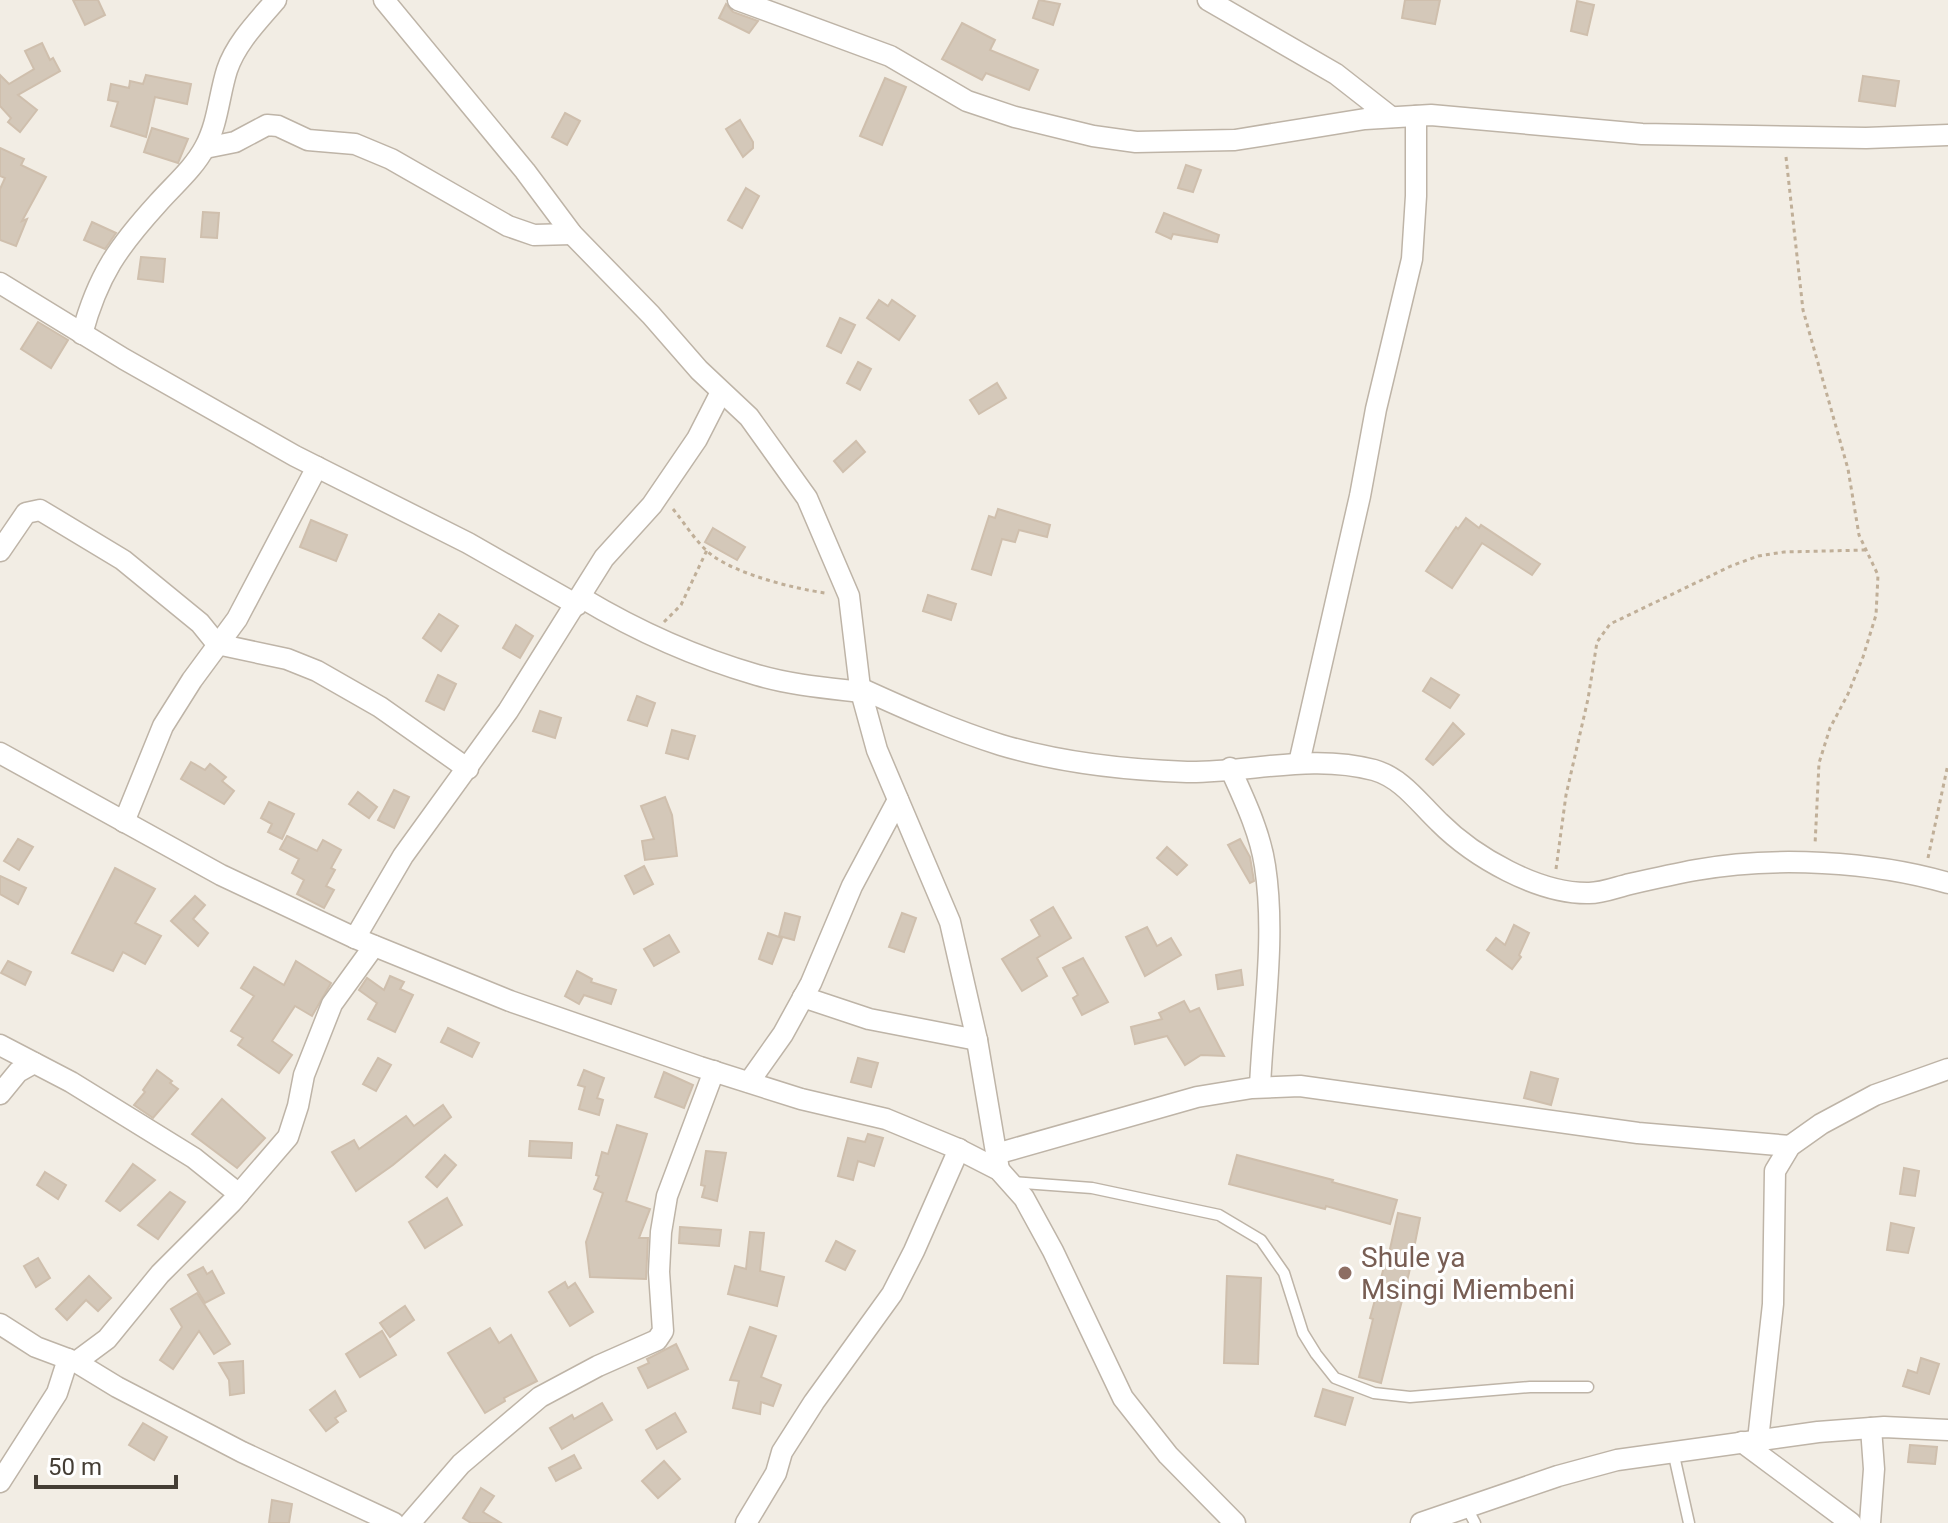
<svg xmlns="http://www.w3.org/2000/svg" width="1948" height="1523" font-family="Roboto,sans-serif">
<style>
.building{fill:#d4c8b9;stroke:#cfbfad;stroke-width:2}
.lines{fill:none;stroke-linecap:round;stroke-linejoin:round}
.lane-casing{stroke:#beb4a7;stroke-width:13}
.street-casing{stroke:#beb4a7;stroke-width:23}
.path{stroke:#c0af98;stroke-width:3;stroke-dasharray:4 4;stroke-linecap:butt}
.lane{stroke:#fff;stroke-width:10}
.street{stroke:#fff;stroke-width:20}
.education-dot{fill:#8d6e63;stroke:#fff;stroke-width:3}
.labels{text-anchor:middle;stroke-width:6;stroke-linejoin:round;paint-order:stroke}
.education-label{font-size:28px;fill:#785e54;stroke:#fff;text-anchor:start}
</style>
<rect width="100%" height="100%" fill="#f2ede4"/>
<g class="building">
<polygon points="73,0 98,0 105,15 85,25"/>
<polygon points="1039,0 1060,4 1053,25 1033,18"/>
<polygon points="1405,0 1440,0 1435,24 1402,18"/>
<polygon points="1577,1 1594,5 1587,35 1571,31"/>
<polygon points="726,4 733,12 758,21 749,33 719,18"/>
<polygon points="962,23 995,40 990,50 1038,70 1029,90 986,73 982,80 942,59"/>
<polygon points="42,43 50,60 53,58 60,71 18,95 37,110 20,132 8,122 11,118 0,106 0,75 9,84 34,69 25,51"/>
<polygon points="146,75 191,84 187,104 155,97 146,137 111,126 118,102 108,100 111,84 129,88 130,81 143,84"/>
<polygon points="1863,76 1899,81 1895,106 1859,101"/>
<polygon points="885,78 906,87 882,145 860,136"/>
<polygon points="565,113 580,121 567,145 552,137"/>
<polygon points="740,120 753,142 753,148 743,157 726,129"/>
<polygon points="152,128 188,139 178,163 144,152"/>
<polygon points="0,148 24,159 21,165 46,177 22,221 27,219 16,246 0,240 0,189 5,178 0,176"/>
<polygon points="1186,165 1201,170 1193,192 1178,188"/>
<polygon points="746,188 759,196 742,228 728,220"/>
<polygon points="203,212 219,213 217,238 201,237"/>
<polygon points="1164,213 1219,235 1217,242 1173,234 1171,239 1156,232"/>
<polygon points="92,222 116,233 105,249 84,240"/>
<polygon points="141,257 165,259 163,282 138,279"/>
<polygon points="879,300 888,306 892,300 915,316 899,340 867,318"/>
<polygon points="840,318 855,325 841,353 827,346"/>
<polygon points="38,322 68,340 51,368 21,349"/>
<polygon points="858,362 871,369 860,390 847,383"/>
<polygon points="997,383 1006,398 979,414 970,400"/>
<polygon points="856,441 865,452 843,472 834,461"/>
<polygon points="998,509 1050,525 1047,537 1019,530 1015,542 1002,539 991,575 972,569 989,516 995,518"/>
<polygon points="1466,518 1479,528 1481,525 1540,564 1532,575 1482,543 1452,588 1426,571 1456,527 1458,529"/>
<polygon points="311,520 347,535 336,561 300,547"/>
<polygon points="713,528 745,547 737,560 705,542"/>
<polygon points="928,595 956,604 951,620 923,611"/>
<polygon points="439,614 458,626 441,651 423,638"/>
<polygon points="516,625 533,636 520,658 503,648"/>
<polygon points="438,675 456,684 444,710 426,701"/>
<polygon points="1431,678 1459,695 1450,708 1423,691"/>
<polygon points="637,696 655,703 647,726 628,720"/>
<polygon points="540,711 561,718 555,738 533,731"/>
<polygon points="1453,723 1464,734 1433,765 1426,759"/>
<polygon points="672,730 695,736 688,759 666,753"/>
<polygon points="191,762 205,770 210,764 226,777 222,781 234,791 224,804 181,779"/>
<polygon points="394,790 409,797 394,828 378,820"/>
<polygon points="358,792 377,807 369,818 349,804"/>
<polygon points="665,797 672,815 677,856 645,860 642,841 654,839 641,806"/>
<polygon points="269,802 294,814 282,839 268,832 272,824 261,818"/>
<polygon points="287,836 317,851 323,840 341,850 331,868 335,870 326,886 334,890 324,908 297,894 304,880 292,873 299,859 280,849"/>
<polygon points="18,839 33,847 19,870 4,861"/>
<polygon points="1240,839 1250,857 1254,881 1250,883 1228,845"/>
<polygon points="1167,847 1187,865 1177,875 1157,858"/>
<polygon points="644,866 653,884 634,894 625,876"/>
<polygon points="115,868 155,889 135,923 161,936 145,964 123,952 113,971 72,953"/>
<polygon points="0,876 26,888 18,904 0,894"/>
<polygon points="195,896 205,905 193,919 208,933 198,946 171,921"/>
<polygon points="1053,907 1071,938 1037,958 1047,976 1022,991 1002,959 1040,936 1031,920"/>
<polygon points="785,913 800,917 794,940 779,936"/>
<polygon points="902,913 916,918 904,952 889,947"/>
<polygon points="1514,925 1529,933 1519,955 1521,957 1512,969 1487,950 1496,938 1505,945"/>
<polygon points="1147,927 1157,946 1171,938 1181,955 1145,976 1126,937"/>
<polygon points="768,933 782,938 772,964 759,959"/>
<polygon points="669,935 679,952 654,966 644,949"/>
<polygon points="1083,958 1108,1002 1082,1015 1073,998 1078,995 1063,968"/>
<polygon points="8,961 31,972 25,985 1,973"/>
<polygon points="296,961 331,983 312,1016 295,1006 272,1041 292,1055 279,1073 238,1045 243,1038 231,1031 254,996 241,988 254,967 284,985"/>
<polygon points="1241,970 1243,985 1218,989 1216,975"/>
<polygon points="577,971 592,979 591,982 616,990 611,1004 584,995 579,1004 565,996"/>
<polygon points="390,976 404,982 400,989 413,995 395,1032 368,1019 377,1003 359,990 367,978 384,990"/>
<polygon points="1184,1001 1190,1012 1199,1008 1224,1056 1201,1055 1185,1065 1167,1036 1135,1044 1131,1027 1162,1019 1159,1013"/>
<polygon points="448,1028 479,1043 472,1057 441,1042"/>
<polygon points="378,1058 391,1065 376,1091 363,1084"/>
<polygon points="858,1058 878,1063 871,1087 851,1082"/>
<polygon points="157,1070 172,1081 170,1083 178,1089 153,1118 134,1105 145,1092 143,1090"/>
<polygon points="584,1070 604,1078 597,1098 603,1100 599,1115 579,1109 585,1087 578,1085"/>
<polygon points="664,1072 693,1085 684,1108 655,1097"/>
<polygon points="1531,1072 1558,1079 1551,1105 1524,1098"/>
<polygon points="222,1099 265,1138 237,1168 192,1134"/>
<polygon points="443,1105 451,1117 393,1165 356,1191 332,1152 354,1140 359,1149 406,1116 414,1126"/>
<polygon points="617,1125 647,1134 626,1201 650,1209 639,1238 648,1238 646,1279 590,1277 586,1242 603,1193 594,1189 599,1176 596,1175 602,1152 608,1154"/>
<polygon points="868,1134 883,1138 874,1166 858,1161 853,1180 838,1176 848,1138 865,1142"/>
<polygon points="530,1141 572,1143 571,1158 529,1156"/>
<polygon points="706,1151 726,1153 717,1201 702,1197 705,1186 701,1185"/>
<polygon points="445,1155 456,1165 437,1187 426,1177"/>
<polygon points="1237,1155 1333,1180 1332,1182 1397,1200 1390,1224 1326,1206 1325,1209 1229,1184"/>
<polygon points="133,1164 155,1180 120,1211 106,1201"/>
<polygon points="1904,1168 1919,1171 1915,1196 1900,1194"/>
<polygon points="45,1172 66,1185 58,1199 37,1185"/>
<polygon points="170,1192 185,1202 158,1239 138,1225"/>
<polygon points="447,1198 462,1225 425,1248 409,1222"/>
<polygon points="1398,1213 1420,1218 1409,1273 1381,1383 1359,1377 1373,1319 1370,1318 1384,1267 1386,1267"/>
<polygon points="1891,1223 1914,1228 1908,1253 1887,1250"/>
<polygon points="680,1227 721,1230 719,1246 679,1243"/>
<polygon points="750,1232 764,1233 760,1271 784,1277 777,1306 728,1294 735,1266 746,1269"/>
<polygon points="836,1241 855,1251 845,1270 826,1261"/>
<polygon points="38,1258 50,1278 36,1287 24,1266"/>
<polygon points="203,1267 207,1274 212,1271 224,1293 205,1303 188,1275"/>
<polygon points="89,1276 111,1298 98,1311 86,1300 67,1320 56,1309"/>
<polygon points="1227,1276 1261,1278 1258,1364 1224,1363"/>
<polygon points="565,1282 568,1288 575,1283 593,1312 570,1326 549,1292"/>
<polygon points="197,1293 230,1344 214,1354 199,1331 173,1369 160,1360 182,1327 171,1309"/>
<polygon points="405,1306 414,1320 390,1337 380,1323"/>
<polygon points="750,1327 776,1336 761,1377 781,1385 773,1406 761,1402 760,1414 733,1408 739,1381 730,1380"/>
<polygon points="490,1328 499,1343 511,1335 537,1381 504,1398 505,1401 485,1413 448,1353"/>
<polygon points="382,1331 396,1355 360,1377 346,1354"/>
<polygon points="676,1344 688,1369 648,1388 638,1368 649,1363 647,1359"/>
<polygon points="1921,1358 1939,1364 1929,1394 1903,1386 1908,1370 1917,1373"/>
<polygon points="243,1361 244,1393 230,1395 229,1380 219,1363"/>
<polygon points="1323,1389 1353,1398 1345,1425 1315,1416"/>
<polygon points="335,1391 346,1411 335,1418 338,1422 326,1431 310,1410"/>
<polygon points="602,1403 612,1420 562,1449 550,1428 572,1415 574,1419"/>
<polygon points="675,1413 686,1432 657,1449 646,1430"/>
<polygon points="143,1423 167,1437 154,1460 129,1445"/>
<polygon points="1910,1445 1937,1447 1935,1464 1908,1462"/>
<polygon points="574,1455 581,1468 556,1481 549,1468"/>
<polygon points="664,1461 680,1479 658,1498 642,1481"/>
<polygon points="481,1488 494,1496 483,1512 501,1523 471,1523 463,1518"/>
<polygon points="272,1500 292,1504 289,1523 269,1523"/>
</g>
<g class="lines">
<defs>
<g id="lane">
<polyline points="1011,1182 1092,1188 1219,1215 1261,1240 1284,1273 1303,1333 1316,1354 1335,1378 1374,1393 1410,1397 1530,1387 1588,1387"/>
<polyline points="1673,1451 1689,1523"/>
<polyline points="1467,1508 1475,1523"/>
</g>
<g id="street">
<polyline points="384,0 525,171 572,234 651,315 699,370 749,417 807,498 849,596 860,688 877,750 950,922 977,1040 999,1170"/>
<polyline points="738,0 890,56 967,101 1015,117 1093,136 1136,142 1235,140 1365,119 1431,115 1642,134 1866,138 1948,135"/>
<polyline points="1208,0 1336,74 1391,117"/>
<polyline points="205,148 235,142 267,125 278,126 308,140 355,144 391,159 508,226 534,235 572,234"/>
<polyline points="0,283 124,359 295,456 468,543 577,605"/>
<path d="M82 334C98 275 118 247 158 203 174 185 194 168 205 147 218 123 219 95 227 70 236 43 258 21 276 0"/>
<polyline points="0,551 26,513 40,510 123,560 200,623 217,644 287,659 317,671 380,707 468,769"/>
<path d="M582 598C637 631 695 657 757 675 791 685 827 688 861 692"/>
<path d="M860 688C906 709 953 730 1001 745 1058 762 1127 770 1187 772 1249 773 1311 753 1374 770 1402 778 1419 803 1439 822 1474 857 1538 894 1589 893 1603 893 1617 887 1630 884 1652 879 1674 874 1696 870 1773 856 1873 861 1948 883"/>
<polyline points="0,753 221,875 355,938 510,1001 700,1067 801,1099 886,1119 956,1148 999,1170 1024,1198 1053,1251 1123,1398 1168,1455 1235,1523"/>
<polyline points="1299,763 1360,496 1376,409 1412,259 1416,196 1416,116"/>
<path d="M1230 768C1244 799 1260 832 1265 866 1276 938 1263 1015 1260 1087"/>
<polyline points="124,822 163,726 192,680 237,619 317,467"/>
<polyline points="355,938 403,856 508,711 604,558 652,505 697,439 721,392"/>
<polyline points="803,997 869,1019 977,1040"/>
<polyline points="0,1045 71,1082 194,1158 239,1194"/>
<polyline points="749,1082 783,1034 811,983 852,886 898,800"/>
<polyline points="0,1094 18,1072 34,1063"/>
<polyline points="996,1154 1197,1097 1252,1088 1300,1086 1638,1133 1790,1146"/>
<polyline points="0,1324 36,1347 76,1362 117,1387 242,1452 394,1523"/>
<polyline points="76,1362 107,1339 160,1274 232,1202 288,1137 298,1106 304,1075 332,1004 374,946"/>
<polyline points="1758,1440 1773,1304 1775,1171 1790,1146 1821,1124 1875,1095 1948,1069"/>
<polyline points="1742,1442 1851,1523"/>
<polyline points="0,1482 57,1393 68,1359"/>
<polyline points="410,1523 461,1464 540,1397 598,1366 657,1340 663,1331 659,1272 661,1232 667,1196 714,1071"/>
<polyline points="746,1523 776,1473 782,1452 814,1402 892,1294 914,1251 959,1149"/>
<polyline points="1421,1523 1558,1476 1617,1460 1818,1432 1884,1427 1948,1430"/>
<polyline points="1870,1523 1874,1469 1871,1428"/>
</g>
</defs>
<use href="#lane" class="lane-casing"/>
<use href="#street" class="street-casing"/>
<g class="path">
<polyline points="1786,157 1803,310 1848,469 1859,535 1878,575 1876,615 1863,657 1848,694 1830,728 1819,763 1815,845"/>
<path d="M673 509C686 525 697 544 713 556 740 575 792 588 825 593"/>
<polyline points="664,622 681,605 707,550"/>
<polyline points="1928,858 1948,764"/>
<polyline points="1556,869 1566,795 1588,699 1597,642 1610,624 1731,566 1758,556 1784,552 1866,550"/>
</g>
<use href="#lane" class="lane"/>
<use href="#street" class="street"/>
</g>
<circle class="education-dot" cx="1345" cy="1273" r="8"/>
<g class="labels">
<g class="education-label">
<text x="1361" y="1267">Shule ya<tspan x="1361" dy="32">Msingi Miembeni</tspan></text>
</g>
</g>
<path d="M36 1475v12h140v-12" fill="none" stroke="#443d34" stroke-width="4"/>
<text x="48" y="1475" font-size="24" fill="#443d34" stroke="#ffffff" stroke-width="6" paint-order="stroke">50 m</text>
</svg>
